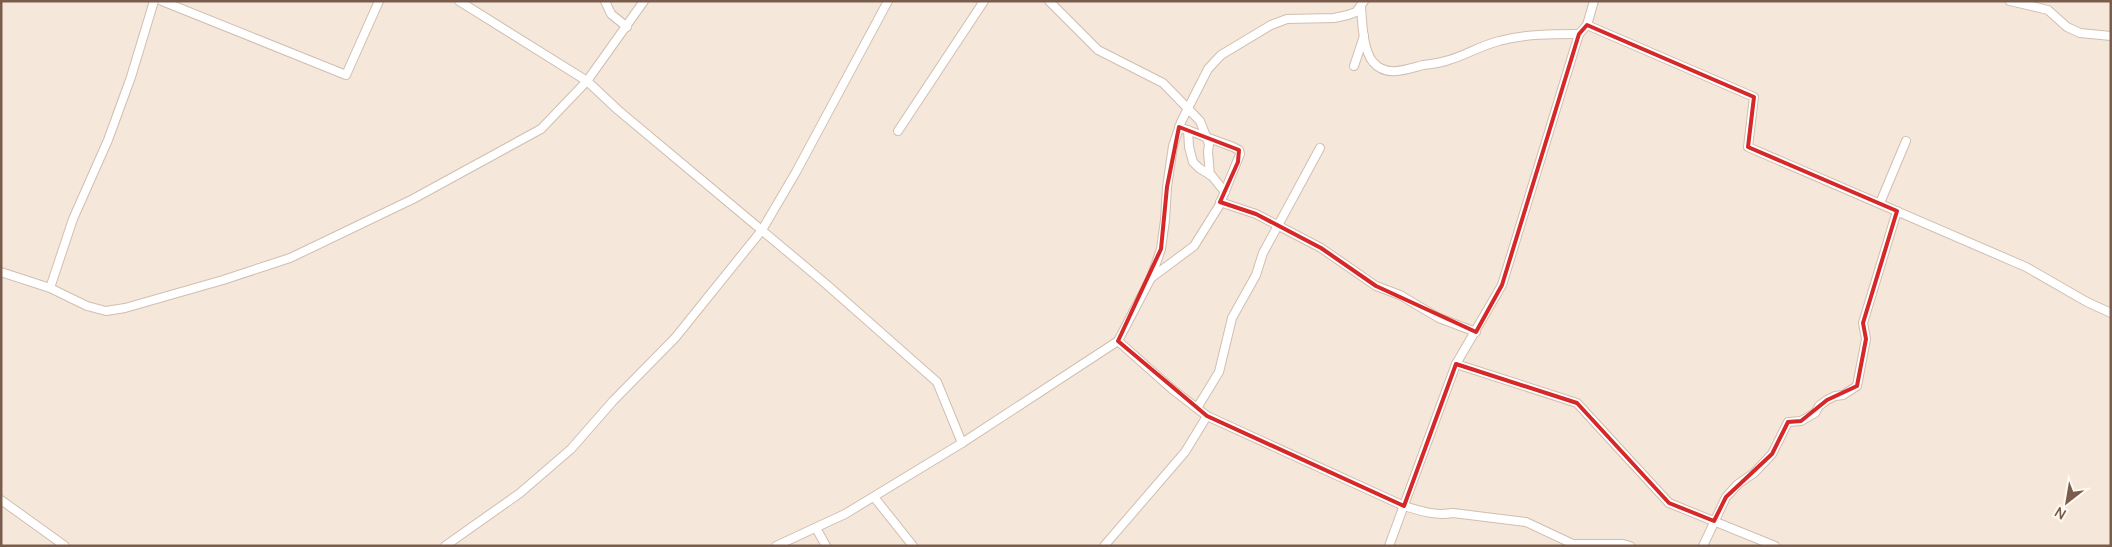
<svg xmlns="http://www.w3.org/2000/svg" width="2112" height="547" font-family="Manrope,sans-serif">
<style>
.residential{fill:#f5e8da}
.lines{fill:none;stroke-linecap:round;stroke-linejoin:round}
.minor-casing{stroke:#d1beb0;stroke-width:10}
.minor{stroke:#fff;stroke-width:8}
.marked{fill:none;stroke:#d62828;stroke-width:4;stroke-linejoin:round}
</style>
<rect width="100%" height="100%" fill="#fdf6ec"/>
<rect class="residential" x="1" y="1" width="2110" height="545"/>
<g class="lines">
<defs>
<g id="minor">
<polyline points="162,1 346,75 379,1"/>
<polyline points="459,1 587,81 618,110 826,284 937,382 962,443"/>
<polyline points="605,1 611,14 627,27"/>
<polyline points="1049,1 1098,50 1163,83 1200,121 1209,144 1208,152 1210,175"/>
<polyline points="2010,1 2048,10 2067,27 2080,33 2111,36"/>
<path d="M1361 6C1362 21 1363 51 1373 62 1386 78 1407 69 1423 65 1432 64 1441 63 1449 60 1466 55 1482 45 1499 41 1525 34 1553 34 1579 34"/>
<polyline points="1587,25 1754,97 1748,147 2026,267 2087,302 2111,313"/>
<polyline points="1354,66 1364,36"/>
<polyline points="1188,130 1189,147 1193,162 1199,168 1212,176 1225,192"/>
<polyline points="898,131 984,1"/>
<polyline points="1220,202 1256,214 1321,248 1376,286 1400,295 1439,318 1476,332"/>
<polyline points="1880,203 1906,141"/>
<polyline points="1,272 50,288 87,306 106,311 125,308 223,280 290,258 413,199 541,129 587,81 644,1"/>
<polyline points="1151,278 1194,246 1219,206 1240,154 1239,150 1233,147 1179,127"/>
<polyline points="50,288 73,219 108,140 131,77 154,1"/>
<path d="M1118 341 1172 389 1207 416 1404 506C1421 511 1435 516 1453 513L1526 522 1573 544H1623L1630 546"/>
<polyline points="1456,364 1577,403 1669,503 1775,546"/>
<polyline points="1197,408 1219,372 1232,318 1256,275 1263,253 1320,148"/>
<polyline points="874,497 913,546"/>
<polyline points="1,500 65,546"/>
<polyline points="816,528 826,546"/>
<polyline points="445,546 520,493 571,449 613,401 675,338 762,230 796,172 888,1"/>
<polyline points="776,546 845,514 962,443 1118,341 1151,278 1161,249 1165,220 1167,187 1173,146 1181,122 1208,69 1221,55 1271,25 1287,19 1334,18 1348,15 1356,12 1364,1"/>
<polyline points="1104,546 1185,452 1207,416"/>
<polyline points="1389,546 1456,364 1502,285 1579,34 1587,25 1594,1"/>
<polyline points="1703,546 1726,497 1738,484 1754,473 1772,454 1788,422 1801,421 1815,413 1819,406 1827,400 1835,396 1843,395 1857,386 1866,339 1863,323 1897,211"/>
</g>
</defs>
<use href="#minor" class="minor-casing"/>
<use href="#minor" class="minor"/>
</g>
<path class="marked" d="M1587 25 1754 97 1748 147 1897 211 1863 323 1866 339 1857 386 1827 400 1801 421 1788 422 1772 454 1726 497 1714 521 1669 503 1577 403 1456 364 1404 506 1207 416 1118 341 1161 249 1167 187 1179 127 1239 150 1238 162 1220 202 1256 214 1321 248 1376 286 1476 332 1502 285 1579 34Z"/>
<rect width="2112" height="547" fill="none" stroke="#7a5c4d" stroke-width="5"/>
<g transform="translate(2067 502) rotate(211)" stroke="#fffaf3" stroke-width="4" paint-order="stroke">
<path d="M0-4L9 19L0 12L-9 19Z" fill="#7a5c4d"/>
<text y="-8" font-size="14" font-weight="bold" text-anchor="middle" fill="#7a5c4d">N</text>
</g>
</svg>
